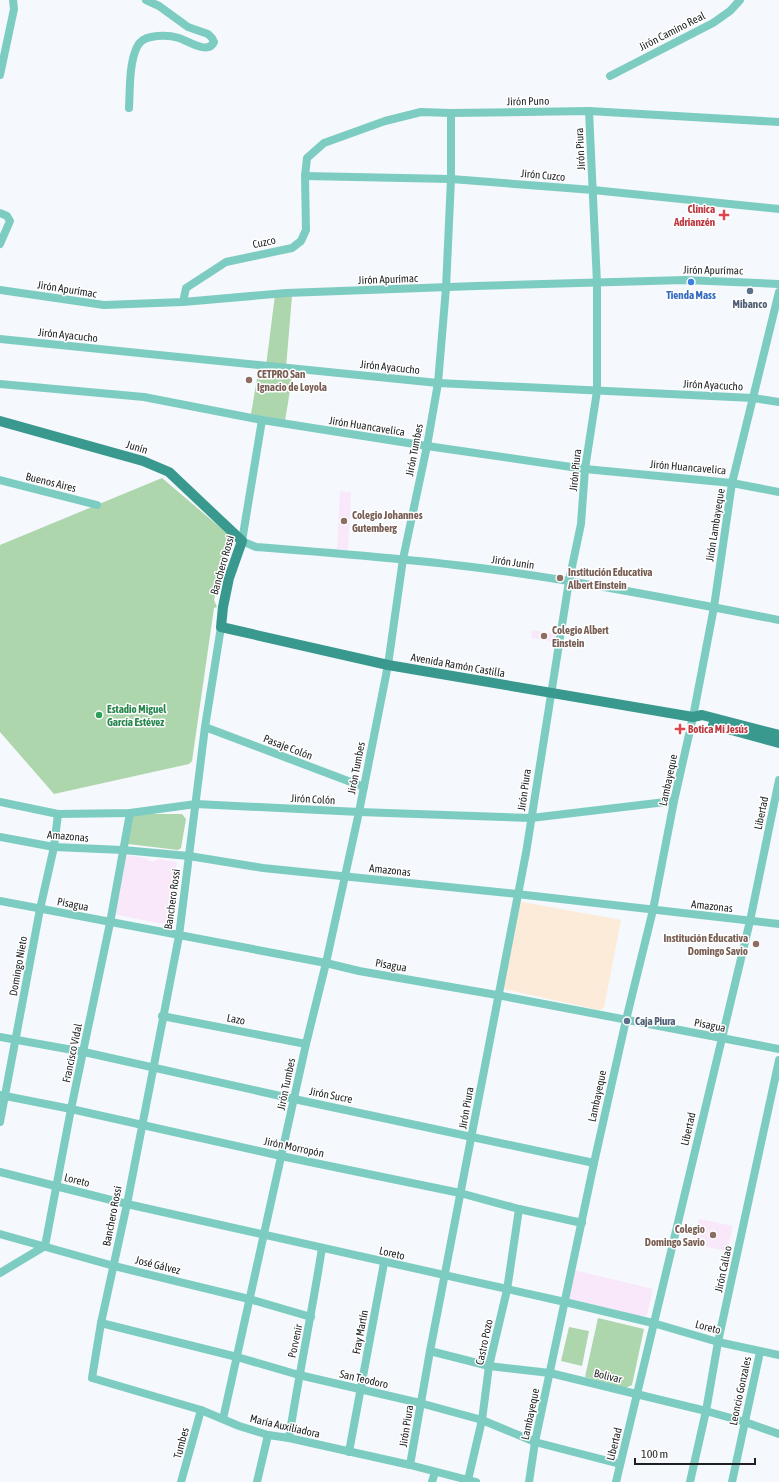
<svg xmlns="http://www.w3.org/2000/svg" width="779" height="1482" font-family="'Asap Condensed',sans-serif">
<style>
.commercial{fill:#fcebd9}
.education{fill:#f8e8fa}
.green{fill:#aed6ac}
.lines{fill:none;stroke-linecap:round;stroke-linejoin:round}
.minor{stroke:#7dccc1;stroke-width:8}
.major{stroke:#39998e;stroke-width:10}
.health-dot{fill:#e0444e;stroke:#fff;stroke-width:1.5}
.shop-dot{fill:#3f7fe0;stroke:#fff;stroke-width:1.5}
.service-dot{fill:#5c6f8a;stroke:#fff;stroke-width:1.5}
.education-dot{fill:#8d6e63;stroke:#fff;stroke-width:1.5}
.leisure-dot{fill:#2e9e5b;stroke:#fff;stroke-width:1.5}
.labels{text-anchor:middle;stroke-width:3;stroke-linejoin:round;paint-order:stroke}
.street-label{font-size:11px;fill:#1e1f20;stroke:#fff}
.health-label{font-size:11px;font-weight:bold;fill:#be3a42;stroke:#fff;text-anchor:end}
.shop-label{font-size:11px;font-weight:bold;fill:#366cbe;stroke:#fff}
.service-label{font-size:11px;font-weight:bold;fill:#4e5e75;stroke:#fff}
.education-label{font-size:11px;font-weight:bold;fill:#785e54;stroke:#fff;text-anchor:start}
.leisure-label{font-size:11px;font-weight:bold;fill:#27864d;stroke:#fff;text-anchor:start}
</style>
<rect width="100%" height="100%" fill="#f5f8fc"/>
<polygon class="commercial" points="517,901 621,920 604,1008 599,1010 499,988"/>
<g class="education">
<polygon points="340,491 351,493 348,550 337,549"/>
<polygon points="532,630 557,634 556,642 531,638"/>
<polygon points="125,855 146,858 150,861 154,862 157,859 177,862 167,925 114,914"/>
<polygon points="699,1219 733,1226 727,1251 692,1244"/>
<polygon points="574,1270 653,1289 647,1315 643,1317 567,1298"/>
</g>
<g class="green">
<polygon points="275,295 292,296 286,368 266,366"/>
<polygon points="258,373 292,378 285,421 251,414"/>
<polygon points="162,478 229,535 214,600 217,607 214,608 192,761 189,764 54,794 0,732 0,545"/>
<polygon points="133,814 182,814 186,819 181,848 178,850 128,844 127,842"/>
<polygon points="598,1318 644,1329 632,1385 626,1388 585,1377"/>
<polygon points="569,1327 589,1331 582,1366 561,1361"/>
</g>
<g class="lines">
<g class="minor">
<polyline points="0,75 14,9 13,0"/>
<polyline points="610,76 713,23 730,11 740,0"/>
<path d="M129 108C130 90 129 63 137 47 140 41 145 38 151 37 161 35 169 35 179 38 188 41 208 55 214 42L212 38 208 34 188 27 159 6 146 0"/>
<polyline points="305,176 451,179 593,190 779,209"/>
<polyline points="0,213 7,216 10,221 0,244"/>
<polyline points="0,290 104,305 183,302 286,293 476,286 685,280 779,284"/>
<polyline points="183,302 186,288 226,262 292,248 301,241 306,230 305,176 307,158 324,143 385,121 421,112 451,113 589,111 779,122"/>
<polyline points="0,339 438,383 753,398 779,402"/>
<polyline points="0,384 144,397 262,420 427,446 585,469 732,483 779,492"/>
<path d="M262 420 242 541 256 547C333 553 411 559 488 569 585 582 682 601 779 620"/>
<polyline points="0,480 97,505"/>
<polyline points="221,627 205,727 179,936 127,1204 101,1323 92,1378 201,1410 239,1426 268,1435 289,1438 410,1465 476,1482"/>
<polyline points="205,727 364,787"/>
<polyline points="0,802 58,814 130,813 196,804 359,812 531,818 674,801"/>
<polyline points="0,837 54,847 123,850 189,856 263,868 517,894 779,924"/>
<polyline points="0,901 326,963 359,971 497,995 779,1049"/>
<polyline points="162,1016 306,1044"/>
<polyline points="0,1037 84,1052 294,1099 594,1163"/>
<polyline points="0,1095 71,1109 281,1156 460,1193 519,1209 582,1223"/>
<polyline points="0,1122 40,909 54,847 58,814"/>
<polyline points="0,1172 127,1204 565,1302 653,1323 718,1342 779,1355"/>
<polyline points="0,1234 114,1266 249,1299 311,1317"/>
<polyline points="0,1273 45,1246 71,1109 110,923 130,813"/>
<polyline points="101,1323 237,1357 299,1375 420,1403 482,1420 535,1442 620,1464"/>
<polyline points="430,1351 489,1366 550,1373 706,1411 745,1422 779,1434"/>
<polyline points="223,1419 306,1044 326,963 359,812 388,665 403,559 427,446 438,383 446,288 451,179 451,113"/>
<path d="M289 1438C299 1374 312 1312 322 1248"/>
<polyline points="349,1452 384,1263"/>
<polyline points="410,1465 430,1351 526,853 569,581 581,524 585,469 597,391 597,283 589,111"/>
<polyline points="468,1480 482,1420 489,1366 507,1290 519,1209"/>
<polyline points="181,1482 201,1410"/>
<polyline points="257,1482 268,1435"/>
<polyline points="432,1482 435,1472"/>
<polyline points="529,1482 535,1442 594,1163 626,1020 653,910 674,801 693,717 714,607 732,483 779,292"/>
<polyline points="616,1482 750,921 779,780"/>
<polyline points="690,1482 706,1411 718,1342 779,1060"/>
<polyline points="732,1482 760,1352"/>
</g>
<g class="major">
<polyline points="0,421 143,461 169,472 242,541 229,578 223,607 221,627 388,665 693,717 702,715 779,735"/>
<polyline points="713,725 779,743"/>
</g>
</g>
<g class="health-dot">
<path d="M722 209h4v4h4v4h-4v4h-4v-4h-4v-4h4z"/>
<path d="M678 723h4v4h4v4h-4v4h-4v-4h-4v-4h4z"/>
</g>
<circle class="shop-dot" cx="691" cy="282" r="4"/>
<g class="service-dot">
<circle cx="750" cy="291" r="4"/>
<circle cx="627" cy="1021" r="4"/>
</g>
<g class="education-dot">
<circle cx="249" cy="380" r="4"/>
<circle cx="344" cy="521" r="4"/>
<circle cx="560" cy="578" r="4"/>
<circle cx="544" cy="636" r="4"/>
<circle cx="756" cy="944" r="4"/>
<circle cx="713" cy="1235" r="4"/>
</g>
<circle class="leisure-dot" cx="99" cy="715" r="4"/>
<g class="labels">
<g class="street-label">
<text transform="translate(672 31) rotate(-27)" y="4">Jirón Camino Real</text>
<text transform="translate(528 101) rotate(-1)" y="4">Jirón Puno</text>
<text transform="translate(580 149) rotate(-93)" y="4">Jirón Piura</text>
<text transform="translate(543 175) rotate(5)" y="4">Jirón Cuzco</text>
<text transform="translate(264 242) rotate(-12)" y="4">Cuzco</text>
<text transform="translate(713 270) rotate(1)" y="4">Jirón Apurímac</text>
<text transform="translate(388 279) rotate(-2)" y="4">Jirón Apurímac</text>
<text transform="translate(67 289) rotate(9)" y="4">Jirón Apurímac</text>
<text transform="translate(68 335) rotate(6)" y="4">Jirón Ayacucho</text>
<text transform="translate(390 367) rotate(6)" y="4">Jirón Ayacucho</text>
<text transform="translate(713 385) rotate(3)" y="4">Jirón Ayacucho</text>
<text transform="translate(367 426) rotate(9)" y="4">Jirón Huancavelica</text>
<text transform="translate(137 447) rotate(17)" y="4">Junín</text>
<text transform="translate(414 450) rotate(-79)" y="4">Jirón Tumbes</text>
<text transform="translate(688 467) rotate(5)" y="4">Jirón Huancavelica</text>
<text transform="translate(575 470) rotate(-84)" y="4">Jirón Piura</text>
<text transform="translate(51 482) rotate(14)" y="4">Buenos Aires</text>
<text transform="translate(715 525) rotate(-81)" y="4">Jirón Lambayeque</text>
<text transform="translate(513 562) rotate(8)" y="4">Jirón Junín</text>
<text transform="translate(222 565) rotate(-74)" y="4">Banchero Rossi</text>
<text transform="translate(458 665) rotate(10)" y="4">Avenida Ramón Castilla</text>
<text transform="translate(288 747) rotate(21)" y="4">Pasaje Colón</text>
<text transform="translate(356 768) rotate(-79)" y="4">Jirón Tumbes</text>
<text transform="translate(668 780) rotate(-78)" y="4">Lambayeque</text>
<text transform="translate(524 790) rotate(-82)" y="4">Jirón Piura</text>
<text transform="translate(313 799) rotate(3)" y="4">Jirón Colón</text>
<text transform="translate(761 813) rotate(-78)" y="4">Libertad</text>
<text transform="translate(68 836) rotate(5)" y="4">Amazonas</text>
<text transform="translate(390 870) rotate(6)" y="4">Amazonas</text>
<text transform="translate(172 899) rotate(-82)" y="4">Banchero Rossi</text>
<text transform="translate(73 904) rotate(11)" y="4">Pisagua</text>
<text transform="translate(712 906) rotate(6)" y="4">Amazonas</text>
<text transform="translate(391 965) rotate(10)" y="4">Pisagua</text>
<text transform="translate(18 966) rotate(-80)" y="4">Domingo Nieto</text>
<text transform="translate(236 1019) rotate(11)" y="4">Lazo</text>
<text transform="translate(710 1025) rotate(11)" y="4">Pisagua</text>
<text transform="translate(72 1053) rotate(-78)" y="4">Francisco Vidal</text>
<text transform="translate(286 1084) rotate(-78)" y="4">Jirón Tumbes</text>
<text transform="translate(331 1095) rotate(11)" y="4">Jirón Sucre</text>
<text transform="translate(597 1096) rotate(-78)" y="4">Lambayeque</text>
<text transform="translate(466 1108) rotate(-80)" y="4">Jirón Piura</text>
<text transform="translate(688 1129) rotate(-77)" y="4">Libertad</text>
<text transform="translate(294 1147) rotate(12)" y="4">Jirón Morropón</text>
<text transform="translate(77 1180) rotate(14)" y="4">Loreto</text>
<text transform="translate(112 1216) rotate(-79)" y="4">Banchero Rossi</text>
<text transform="translate(392 1253) rotate(13)" y="4">Loreto</text>
<text transform="translate(158 1265) rotate(14)" y="4">José Gálvez</text>
<text transform="translate(723 1269) rotate(-78)" y="4">Jirón Callao</text>
<text transform="translate(708 1327) rotate(15)" y="4">Loreto</text>
<text transform="translate(360 1332) rotate(-79)" y="4">Fray Martín</text>
<text transform="translate(295 1341) rotate(-78)" y="4">Porvenir</text>
<text transform="translate(484 1342) rotate(-78)" y="4">Castro Pozo</text>
<text transform="translate(608 1376) rotate(14)" y="4">Bolivar</text>
<text transform="translate(364 1379) rotate(13)" y="4">San Teodoro</text>
<text transform="translate(740 1391) rotate(-78)" y="4">Leoncio Gonzales</text>
<text transform="translate(530 1414) rotate(-78)" y="4">Lambayeque</text>
<text transform="translate(285 1426) rotate(13)" y="4">María Auxiliadora</text>
<text transform="translate(406 1426) rotate(-81)" y="4">Jirón Piura</text>
<text transform="translate(181 1443) rotate(-75)" y="4">Tumbes</text>
<text transform="translate(614 1444) rotate(-76)" y="4">Libertad</text>
</g>
<g class="health-label">
<text x="715" y="213">Clínica<tspan x="715" dy="13">Adrianzén</tspan></text>
<text x="688" y="733" text-anchor="start">Botica Mi Jesús</text>
</g>
<g class="shop-label">
<text x="691" y="299">Tienda Mass</text>
</g>
<g class="service-label">
<text x="750" y="308">Mibanco</text>
<text x="635" y="1025" text-anchor="start">Caja Piura</text>
</g>
<g class="education-label">
<text x="257" y="378">CETPRO San<tspan x="257" dy="13">Ignacio de Loyola</tspan></text>
<text x="352" y="519">Colegio Johannes<tspan x="352" dy="13">Gutemberg</tspan></text>
<text x="568" y="576">Institución Educativa<tspan x="568" dy="13">Albert Einstein</tspan></text>
<text x="552" y="634">Colegio Albert<tspan x="552" dy="13">Einstein</tspan></text>
<text x="748" y="942" text-anchor="end">Institución Educativa<tspan x="748" dy="13">Domingo Savio</tspan></text>
<text x="705" y="1233" text-anchor="end">Colegio<tspan x="705" dy="13">Domingo Savio</tspan></text>
</g>
<g class="leisure-label">
<text x="107" y="713">Estadio Miguel<tspan x="107" dy="13">García Estévez</tspan></text>
</g>
</g>
<path d="M635 1458v6h120v-6" fill="none" stroke="#1e1f20" stroke-width="2"/>
<text x="641" y="1458" font-size="12" fill="#1e1f20" stroke="#ffffff" stroke-width="3" paint-order="stroke">100 m</text>
</svg>
